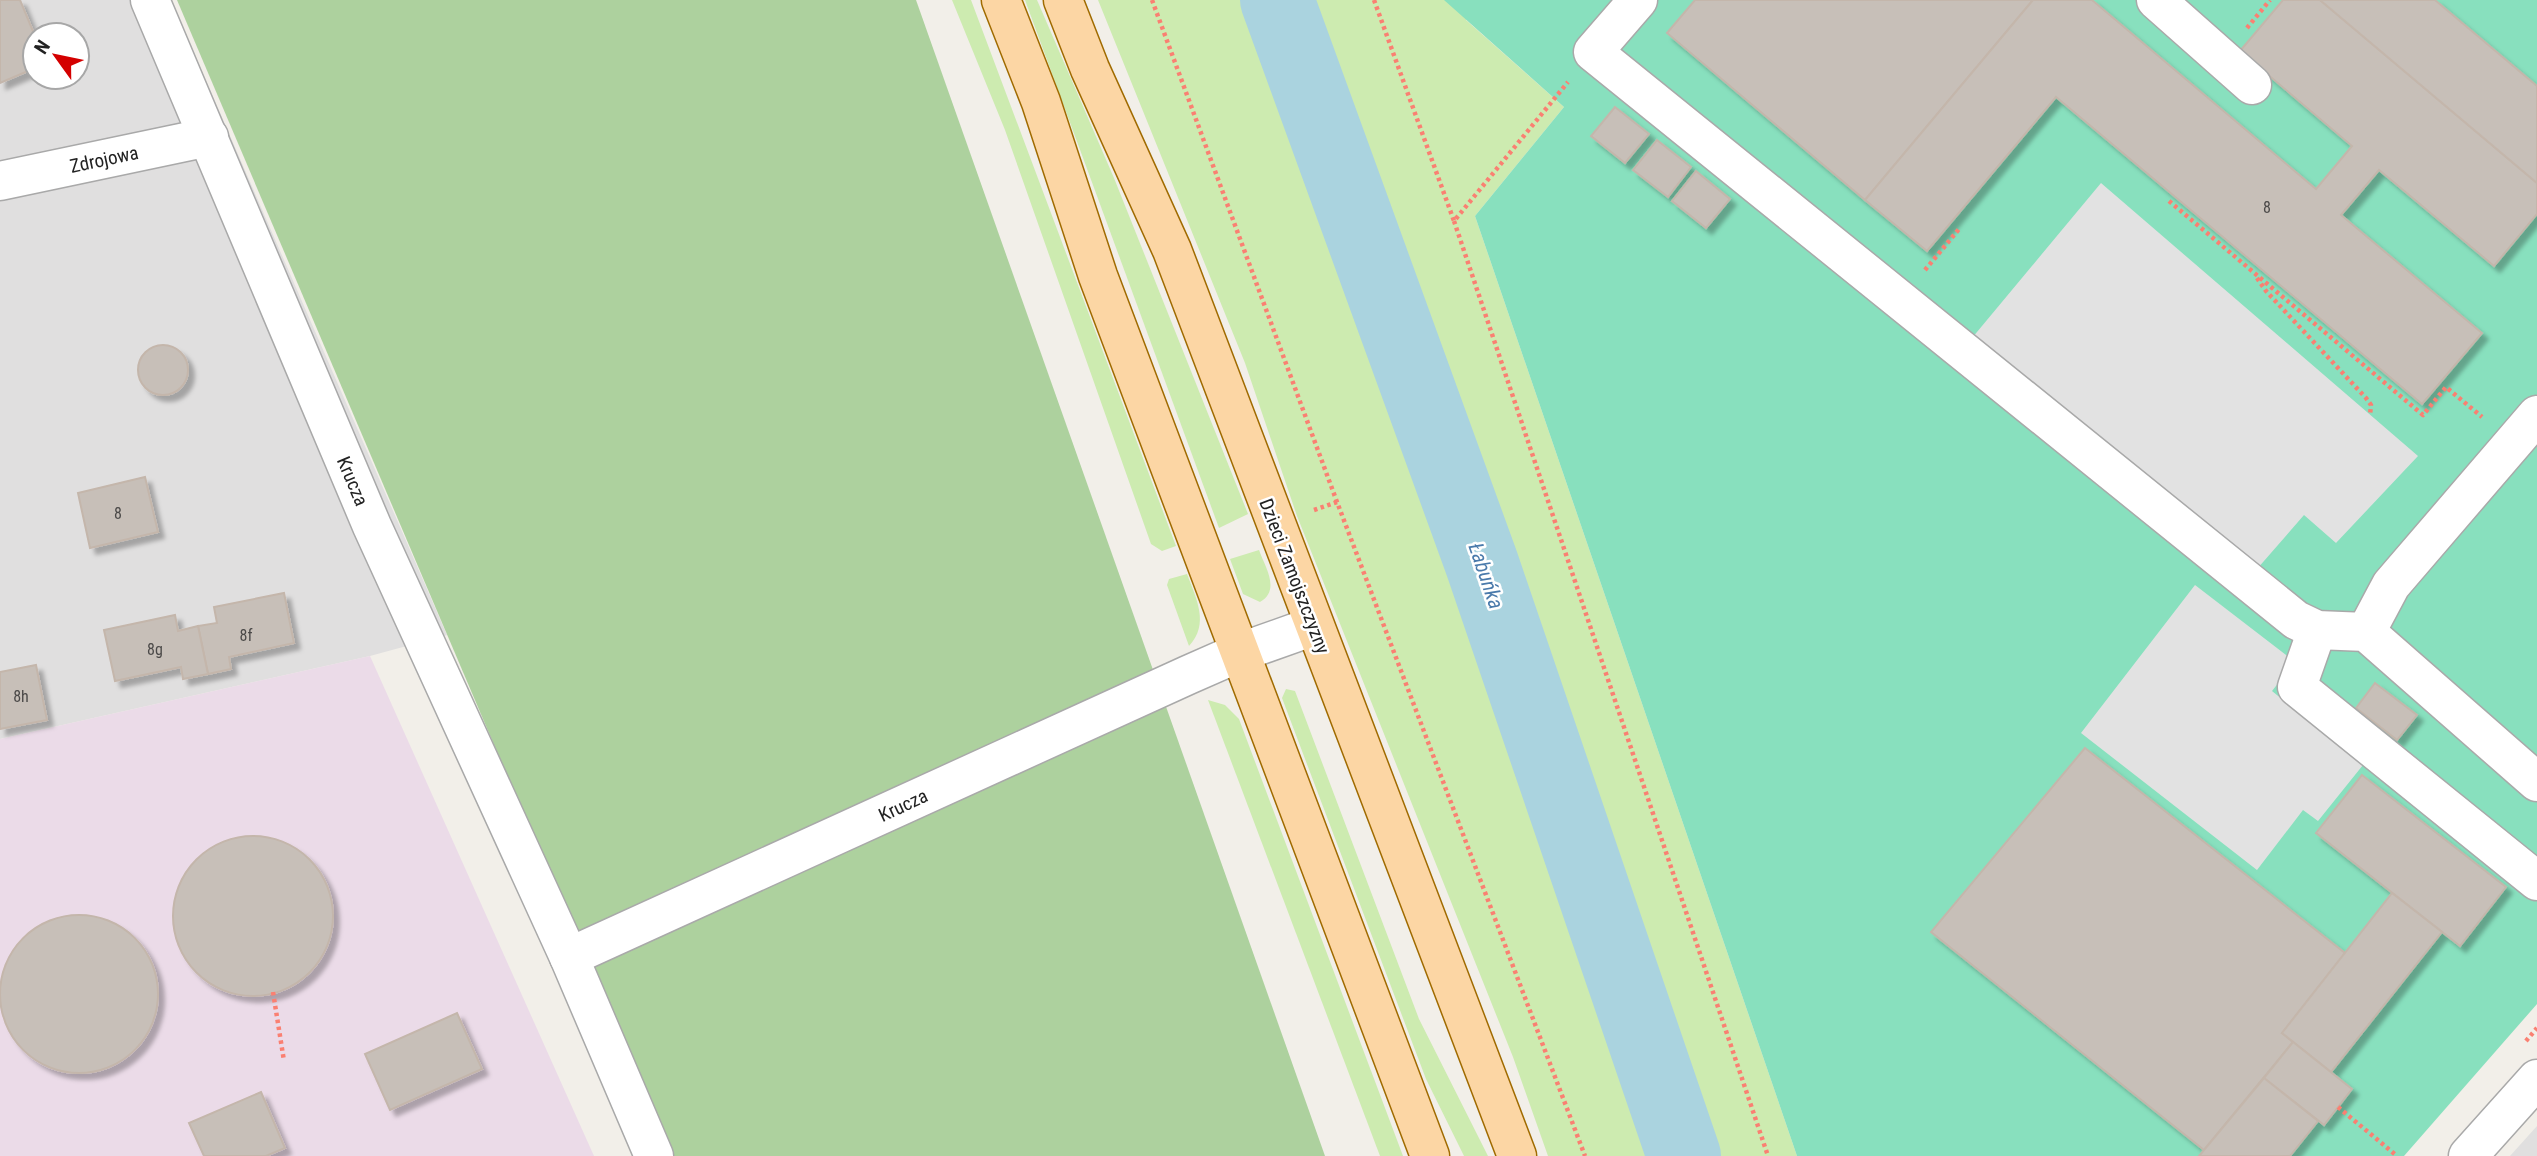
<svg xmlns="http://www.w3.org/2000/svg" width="2537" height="1156" font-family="'Roboto Condensed',sans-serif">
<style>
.residential{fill:#e0dfdf;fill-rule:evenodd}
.industrial{fill:#ebdbe8}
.grass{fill:#cdebb0}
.forest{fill:#add19e}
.pitch{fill:#88e0be}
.parking{fill:#e2e2e2}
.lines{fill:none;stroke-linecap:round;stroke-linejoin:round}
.river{stroke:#aad3df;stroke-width:74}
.building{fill:#c7bfb8;stroke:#c4b6ab;stroke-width:2;filter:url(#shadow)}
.minor-casing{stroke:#a9a9a9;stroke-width:41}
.major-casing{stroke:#a06b00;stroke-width:41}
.path{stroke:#fa8072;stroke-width:4.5;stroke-dasharray:3.5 3.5;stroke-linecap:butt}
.minor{stroke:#fff;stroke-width:38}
.major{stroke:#fcd6a4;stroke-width:38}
.labels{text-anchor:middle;stroke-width:5;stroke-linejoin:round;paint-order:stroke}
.number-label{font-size:16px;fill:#4b4948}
.street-label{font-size:19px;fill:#222;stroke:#fff}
.water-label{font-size:21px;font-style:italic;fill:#4a7aab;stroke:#fff}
</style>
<defs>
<filter id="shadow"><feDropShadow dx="6" dy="6" stdDeviation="2" flood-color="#0004"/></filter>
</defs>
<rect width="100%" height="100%" fill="#f2efe9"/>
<g class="residential">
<path d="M0 0H171L447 635 370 656 0 739ZM35 35H77V77H35Z"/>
<polygon points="2537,1126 2537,1156 2510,1156"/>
</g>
<polygon class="industrial" points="370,656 594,1156 0,1156 0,739"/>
<g class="grass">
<polygon points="952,0 971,0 1176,546 1162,551 1151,544 1005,130"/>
<polygon points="1025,0 1037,0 1114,178 1248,514 1219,528"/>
<polygon points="1098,0 1480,0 1466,20 1564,107 1475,216 1797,1156 1548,1156 1513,1057 1297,516 1245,363"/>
<path d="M1259 550C1265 567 1281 590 1260 602L1243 594 1230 559Z"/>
<path d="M1187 574C1196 598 1210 624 1189 646L1167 585 1169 579Z"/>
<polygon points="1286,689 1295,691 1419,1019 1488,1156 1464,1156 1426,1079 1282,698"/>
<polygon points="1208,700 1225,705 1239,719 1403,1156 1380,1156"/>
</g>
<polygon class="forest" points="177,0 916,0 1325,1156 669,1156"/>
<polygon class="pitch" points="1444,0 2537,0 2537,1004 2404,1156 1797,1156 1475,216 1564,107"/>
<g class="parking">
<polygon points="2101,183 2418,456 2336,543 2304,515 2257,569 1972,338"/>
<polygon points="2195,585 2295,662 2272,691 2363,765 2318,821 2303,810 2257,870 2081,733"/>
</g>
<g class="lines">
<polyline class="river" points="1277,0 1482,564 1684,1156"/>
</g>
<g class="building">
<polygon points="0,0 20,0 35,36 35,68 0,83"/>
<polygon points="1695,0 2033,0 1865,200 1667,33"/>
<polygon points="2033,0 2092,0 2316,189 2352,146 2240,51 2283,0 2320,0 2537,183 2537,214 2494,266 2379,170 2341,215 2482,333 2422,404 2056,97 1927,251 1865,200"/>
<polygon points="2320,0 2435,0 2537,86 2537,183"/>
<polygon points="1615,107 1649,134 1625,163 1591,136"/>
<polygon points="1657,140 1691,167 1668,197 1633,170"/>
<polygon points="1696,171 1730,199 1706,228 1672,201"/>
<circle cx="163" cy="370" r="25"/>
<polygon points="145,477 158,532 90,548 78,493"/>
<polygon points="284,593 294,643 229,657 231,669 208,674 198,626 217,623 214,607"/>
<polygon points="175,615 178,631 198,626 208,674 183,679 181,667 115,681 104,630"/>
<polygon points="36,665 47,720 0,729 0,672"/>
<polygon points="2375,683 2417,715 2397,740 2356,708"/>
<polygon points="2085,748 2345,953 2282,1033 2293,1042 2204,1150 1931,932"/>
<polygon points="2362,775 2506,887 2460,946 2316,833"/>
<circle cx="253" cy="916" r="80"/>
<polygon points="2392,893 2442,932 2331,1072 2282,1033"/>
<circle cx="79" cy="994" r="79"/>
<polygon points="457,1013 482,1069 390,1110 365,1054"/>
<polygon points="2293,1042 2352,1089 2324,1125 2264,1078"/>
<polygon points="2264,1078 2318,1121 2290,1156 2199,1156"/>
<polygon points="261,1092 285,1148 266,1156 204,1156 189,1123"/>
</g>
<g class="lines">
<defs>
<g id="minor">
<polyline points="150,0 372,526 569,957 654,1156"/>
<polyline points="1638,0 1593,52 2296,620 2317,630 2366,632 2537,782"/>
<polyline points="2156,0 2252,85"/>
<polyline points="0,181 209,137"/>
<polyline points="2317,630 2297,687 2537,881"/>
<polyline points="2366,632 2391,585 2537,415"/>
<polyline points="569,957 1188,675 1238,653 1314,626"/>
<polyline points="2468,1156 2537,1079"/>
</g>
<g id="major">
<polyline points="1001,0 1041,102 1098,276 1430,1156"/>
<polyline points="1063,0 1090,69 1172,250 1517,1156"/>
</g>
</defs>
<use href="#minor" class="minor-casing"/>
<use href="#major" class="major-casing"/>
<g class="path">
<polyline points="1152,0 1337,502 1585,1156"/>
<polyline points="1374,0 1454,221 1568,82"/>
<polyline points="2247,28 2270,0"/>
<polyline points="2169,201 2423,415 2446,387 2482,417"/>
<polyline points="1454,221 1768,1156"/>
<polyline points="1925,270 1959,229"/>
<polyline points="2257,278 2266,291 2366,398 2371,405 2370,415"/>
<polyline points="1314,510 1337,502"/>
<polyline points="273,992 284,1061"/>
<polyline points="2526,1041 2537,1028"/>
<polyline points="2338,1107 2397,1156"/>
</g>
<use href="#minor" class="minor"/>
<use href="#major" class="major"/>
</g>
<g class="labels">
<g class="number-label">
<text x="2267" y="213">8</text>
<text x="118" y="519">8</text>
<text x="246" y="641">8f</text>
<text x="155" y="655">8g</text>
<text x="21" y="702">8h</text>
</g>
<g class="street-label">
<text transform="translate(104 159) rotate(-12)" y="7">Zdrojowa</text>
<text transform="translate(353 481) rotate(67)" y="7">Krucza</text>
<text transform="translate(1295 576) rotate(69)" y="7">Dzieci Zamojszczyzny</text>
<text transform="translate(903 805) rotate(-25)" y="7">Krucza</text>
</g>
<g class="water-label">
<text transform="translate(1486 576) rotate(71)" y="7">Łabuńka</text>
</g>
</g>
<g transform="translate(56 56) rotate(303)"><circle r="33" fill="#ffffff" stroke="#a7a7a7" stroke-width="2"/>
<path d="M0-5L12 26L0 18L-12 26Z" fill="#d40000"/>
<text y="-10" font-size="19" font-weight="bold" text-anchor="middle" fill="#222222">N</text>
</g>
</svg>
